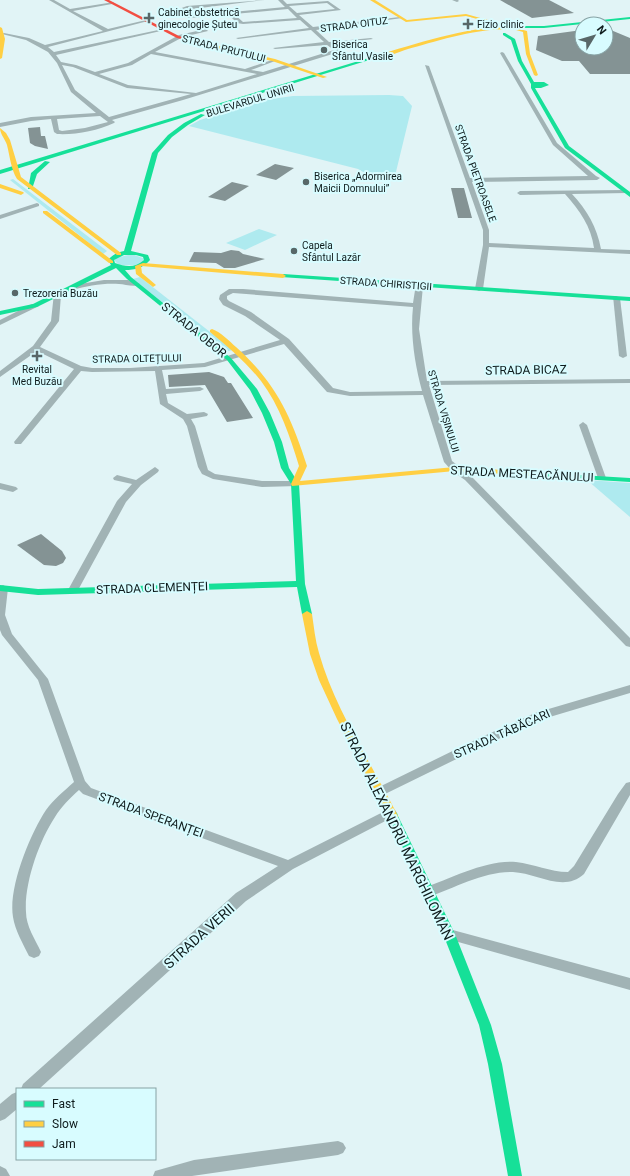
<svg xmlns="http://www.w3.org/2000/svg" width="630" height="1176" font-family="Roboto,sans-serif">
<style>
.green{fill:#aeeaef}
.building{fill:#849394}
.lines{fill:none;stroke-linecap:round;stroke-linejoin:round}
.street{fill:#a1b3b5;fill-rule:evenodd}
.fast{fill:#16e098;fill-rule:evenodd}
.slow{fill:#ffcf43;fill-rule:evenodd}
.jam{fill:#f24e42;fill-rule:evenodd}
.poi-dot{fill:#586768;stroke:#d8fcff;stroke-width:1.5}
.labels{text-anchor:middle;stroke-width:4;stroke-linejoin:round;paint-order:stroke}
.far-poi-label{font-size:10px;fill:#0e1b1c;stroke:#d8fcff;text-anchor:start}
.far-street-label{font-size:10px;fill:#0e1b1c;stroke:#d8fcff}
.street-label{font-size:12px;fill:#0e1b1c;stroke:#d8fcff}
.near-street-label{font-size:14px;fill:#0e1b1c;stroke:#d8fcff}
</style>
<rect width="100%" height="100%" fill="#e1f4f6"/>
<g class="green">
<polygon points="389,95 403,96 412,106 394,180 372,180 365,173 358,169 189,126 200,120 264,100 293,96"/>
<polygon points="13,179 107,251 103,254 10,180"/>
<polygon points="259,229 277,235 245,250 226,243"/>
<polygon points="132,254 145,259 138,265 119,265 114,260 116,258"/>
<polygon points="140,277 233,350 224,352 133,279"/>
<polygon points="587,480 630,483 630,517"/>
</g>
<g class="building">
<polygon points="500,0 549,0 574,13 532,18"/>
<polygon points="606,28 630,38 630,74 590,74 579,61 562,61 536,50 538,36 582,30 582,48 606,48"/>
<polygon points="40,127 41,136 45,136 48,149 35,146 30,143 28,128"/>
<polygon points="275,164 294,168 276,180 256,175"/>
<polygon points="232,182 249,186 225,201 208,197"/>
<polygon points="451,188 464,188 472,218 458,218"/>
<polygon points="231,250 239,251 243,254 265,259 235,268 224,268 216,263 189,262 194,252 221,253"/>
<polygon points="209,372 224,377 228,383 231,383 253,418 227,422 205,385 169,387 168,375"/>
<polygon points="41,534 62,551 66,558 63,563 56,566 44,565 17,545"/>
</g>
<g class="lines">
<g class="street">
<path d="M49 0H54L70 9 114 2 112 4 73 11 108 29 146 20 148 21 48 47 54 52 163 29 165 30 56 55 61 62 76 65 95 72 128 63 179 35 206 29 208 31 183 37 155 52 245 69 275 59V61L251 70 263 72 334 50 327 45 275 49 273 48 324 42 311 30 238 39 236 38 309 28 300 20 243 24 237 23 229 15 190 18 184 17 179 9 187 6 265 0 184 10 188 15 190 16 285 7 278 0H283L287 4 328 1 341 10 299 15 313 27 400 17 402 18 316 30 329 42 371 38 373 39 332 44 339 50V52L183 100 112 120 115 122 114 123C97 131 75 135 57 134L54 132 51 119 31 121 0 127V123L31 117 96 113 71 92 57 63 48 52 26 40 2 34 4 33 29 38 45 45 103 31ZM327 3 335 9 297 13 289 6ZM288 9 297 18 243 22 234 14ZM151 54 257 74 196 93 128 85 99 74 132 65ZM62 65 73 67 127 88 191 94 109 117 75 90ZM100 116 108 122 85 128 62 131 59 130 57 119Z"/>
<polygon points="452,0 458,0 459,1 457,2"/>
<path d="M502 52 504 53 557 143 596 176 600 178 597 180 472 182 489 230V243L594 248C591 226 580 211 565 194L520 195 517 193 520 191 625 190 628 192 627 193 572 194C587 210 597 227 601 249L630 250V254L489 247 483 289 479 291 475 289 483 245V230L425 65 429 66 470 178 588 176 553 145 500 53Z"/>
<polygon points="37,203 39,204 39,206 0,219 0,215"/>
<path d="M104 280H128L140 284C135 288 125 284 119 284 103 283 87 286 72 290L68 288 80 284Z"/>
<path d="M416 284H422L423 286 419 329 427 381 630 379V383L429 385 452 461 471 476 630 638V647L626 646 465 480 452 471 444 462 423 395 350 396 327 392 284 344 205 367 162 370 166 389 200 387 204 389 200 391 166 394 168 403 187 414 204 412 208 414 207 416 191 419 195 426 208 470 215 474 262 481H295L299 484 298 486 262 487 213 479 202 474 198 467 187 426 183 419 160 404 155 371 92 372 81 371 21 444H15L14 442 74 369 37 351 0 377V371L33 346 51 321 54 293H60L61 295 59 321 40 347 81 366 92 368H130L204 363 280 340 245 316 223 305 219 299 220 295 229 289H243L413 303ZM233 293 413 307C410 335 415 365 422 391L350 392 333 388 289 339 251 312 229 301 227 299V296Z"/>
<polygon points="613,296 616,296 620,298 627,356 623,358 619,356"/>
<polygon points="32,304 38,304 39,306 0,325 0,320"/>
<polygon points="583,422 587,425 606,478 605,480 599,480 598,478 579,425"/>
<polygon points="155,467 159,470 158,472 141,485 126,502 77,592 69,592 68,590 117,501 132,484 114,480 113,478 117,475 136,480"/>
<polygon points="0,483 16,487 18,489 13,492 0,489"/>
<path d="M3 585 8 588 5 615 12 634 48 679 85 781 91 788 288 860 387 810 391 808 395 810 397 813 395 816 293 869 246 901 39 1089H21L23 1084 236 893 278 866 83 794 79 790C70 798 61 807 55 817 39 841 24 884 26 912 26 926 35 939 41 952L39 956 34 958 29 956C23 944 15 930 13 917 8 888 30 834 46 810 54 799 64 791 74 782L38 680 2 635 0 630V586Z"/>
<polygon points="630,685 630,693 543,719 483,746 383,795 379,796 375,795 373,792 375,789 475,740 535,713"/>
<path d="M630 782V795L584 874C564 893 536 873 513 872 484 871 455 888 428 897L423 896 422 892 423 888C450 879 487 859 516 862 534 864 550 872 568 872L574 866 618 794 626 783Z"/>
<polygon points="449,929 630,978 630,990 444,938 442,934 444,930"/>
<polygon points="17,1092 17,1109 5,1119 0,1121 0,1104 12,1094"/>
<polygon points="338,1141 343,1143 346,1148 343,1153 338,1155 192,1176 153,1176 155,1171 194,1160"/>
<polygon points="0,1166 6,1169 10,1176 0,1176"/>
</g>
<g class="fast">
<polygon points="630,17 630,19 544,28 516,28 514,27 516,26 544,26"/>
<polygon points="503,33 505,33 515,39 522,61 534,82 544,82 549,85 541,88 535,88 569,146 630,192 630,197 565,148 531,88 531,84 518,61 511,40 503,35"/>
<polygon points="375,56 379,57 0,174 0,170"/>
<path d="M201 114 205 115 188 125 172 137 158 153 131 251 148 255 150 260C143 268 135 270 125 270L131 277 231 358 257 389 270 413 282 442 289 468 299 484 305 584 312 614 307 617 302 614 297 587 38 595 0 591V585L38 589 296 581 291 484 281 468 274 442 262 413 250 390 227 360 127 279 116 268 37 307 0 315V311L33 304 111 265 108 260C112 255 118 252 124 251L152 153 168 135 184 123ZM124 255H136L143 257 144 260C135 268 126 267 115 263L114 260Z"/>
<polygon points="45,161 50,162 37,174 32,189 28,189 31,173"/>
<polygon points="283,274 630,297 630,301 281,277 280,276"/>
<polygon points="529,472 630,478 630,482 532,476 529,476 528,474"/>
<polygon points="393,812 397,813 398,816 455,934 491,1025 502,1064 522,1176 508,1176 488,1064 479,1025 443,934 388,816 389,813"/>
</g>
<g class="slow">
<path d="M370 0H375L407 20 466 14 527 31 530 54 538 75 536 76 534 75 526 54 523 32C497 22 436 41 408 49 398 52 386 58 375 58V56C415 44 466 27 507 27L466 16 406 22Z"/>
<polygon points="0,27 2,28 5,39 2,58 0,59"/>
<polygon points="214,45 275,59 327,77 323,78 272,61 212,47"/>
<path d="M0 128 6 133 10 140 21 177 121 253V255H117L17 179C11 169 10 157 7 145 5 139 0 134 0 128Z"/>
<polygon points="0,184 23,192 24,193 21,195 0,188"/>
<polygon points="43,211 47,211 113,261 113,263 109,263 43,213"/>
<polygon points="143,263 283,274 286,276 283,278 141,266 142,273 156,285 153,287 136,274 135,266"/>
<path d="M212 329C221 332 229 341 236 347 276 383 291 416 307 466L300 481 455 467 532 472 536 474 532 476 455 471 292 486 291 484 299 466C290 437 280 406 261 381 247 363 228 347 210 332V330Z"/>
<path d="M307 611 312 614C314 627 315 640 319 653 335 710 372 764 398 816L397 819 393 820 389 819 337 719 319 680 310 654 302 614Z"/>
</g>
<polygon class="jam" points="104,0 109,0 179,36 216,46 214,47 177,38"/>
</g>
<g class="poi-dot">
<path d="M147 12h4v4h4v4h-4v4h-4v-4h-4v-4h4z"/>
<path d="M466 18h4v4h4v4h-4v4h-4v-4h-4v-4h4z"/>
<circle cx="324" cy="50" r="4"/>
<circle cx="306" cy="182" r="4"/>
<circle cx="294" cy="251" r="4"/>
<circle cx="15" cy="293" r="4"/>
<path d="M35 350h4v4h4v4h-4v4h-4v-4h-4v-4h4z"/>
</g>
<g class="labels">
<g class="far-poi-label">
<text x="158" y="16">Cabinet obstetrică<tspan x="158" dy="12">ginecologie Șuteu</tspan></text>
<text x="477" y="28">Fizio clinic</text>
<text x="332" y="48">Biserica<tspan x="332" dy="12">Sfântul Vasile</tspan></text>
<text x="314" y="180">Biserica „Adormirea<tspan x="314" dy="12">Maicii Domnului”</tspan></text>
<text x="302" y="249">Capela<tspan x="302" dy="12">Sfântul Lazăr</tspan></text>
<text x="23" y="297">Trezoreria Buzău</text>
<text x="37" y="373" text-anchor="middle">Revital<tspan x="37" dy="12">Med Buzău</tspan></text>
</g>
<g class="far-street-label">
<text transform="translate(354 24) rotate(-7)" y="4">STRADA OITUZ</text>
<text transform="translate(224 48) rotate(14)" y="4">STRADA PRUTULUI</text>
<text transform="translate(250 100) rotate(-17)" y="4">BULEVARDUL UNIRII</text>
<text transform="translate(476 173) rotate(70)" y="4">STRADA PIETROASELE</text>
<text transform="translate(386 283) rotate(4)" y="4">STRADA CHIRISTIGII</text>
<text transform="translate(137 358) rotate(-1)" y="4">STRADA OLTEȚULUI</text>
<text transform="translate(444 411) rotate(73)" y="4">STRADA VIȘINULUI</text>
</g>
<g class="street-label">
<text transform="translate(194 330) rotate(39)" y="4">STRADA OBOR</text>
<text transform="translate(526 370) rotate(-1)" y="4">STRADA BICAZ</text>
<text transform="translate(522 474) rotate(3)" y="4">STRADA MESTEACĂNULUI</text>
<text transform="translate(152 588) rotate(-2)" y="4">STRADA CLEMENȚEI</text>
<text transform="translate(502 734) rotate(-24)" y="4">STRADA TĂBĂCARI</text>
<text transform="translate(151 815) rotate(20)" y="4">STRADA SPERANȚEI</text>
</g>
<g class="near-street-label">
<text transform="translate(397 831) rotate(64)" y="5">STRADA ALEXANDRU MARGHILOMAN</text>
<text transform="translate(199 936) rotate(-42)" y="5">STRADA VERII</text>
</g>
</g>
<rect x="16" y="1088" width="140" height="72" fill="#d8fcff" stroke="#87a2a4"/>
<rect x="24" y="1101" width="20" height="6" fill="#16e098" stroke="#87a2a4"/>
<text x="52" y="1108" font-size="12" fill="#0e1b1c">Fast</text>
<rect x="24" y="1121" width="20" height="6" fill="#ffcf43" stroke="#87a2a4"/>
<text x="52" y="1128" font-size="12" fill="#0e1b1c">Slow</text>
<rect x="24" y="1141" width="20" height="6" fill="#f24e42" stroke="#87a2a4"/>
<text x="52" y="1148" font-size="12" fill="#0e1b1c">Jam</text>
<g transform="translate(594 36) rotate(52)"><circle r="19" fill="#d8fcff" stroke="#87a2a4"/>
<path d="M0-3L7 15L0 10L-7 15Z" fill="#586768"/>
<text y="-6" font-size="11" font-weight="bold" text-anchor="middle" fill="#0e1b1c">N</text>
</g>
</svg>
